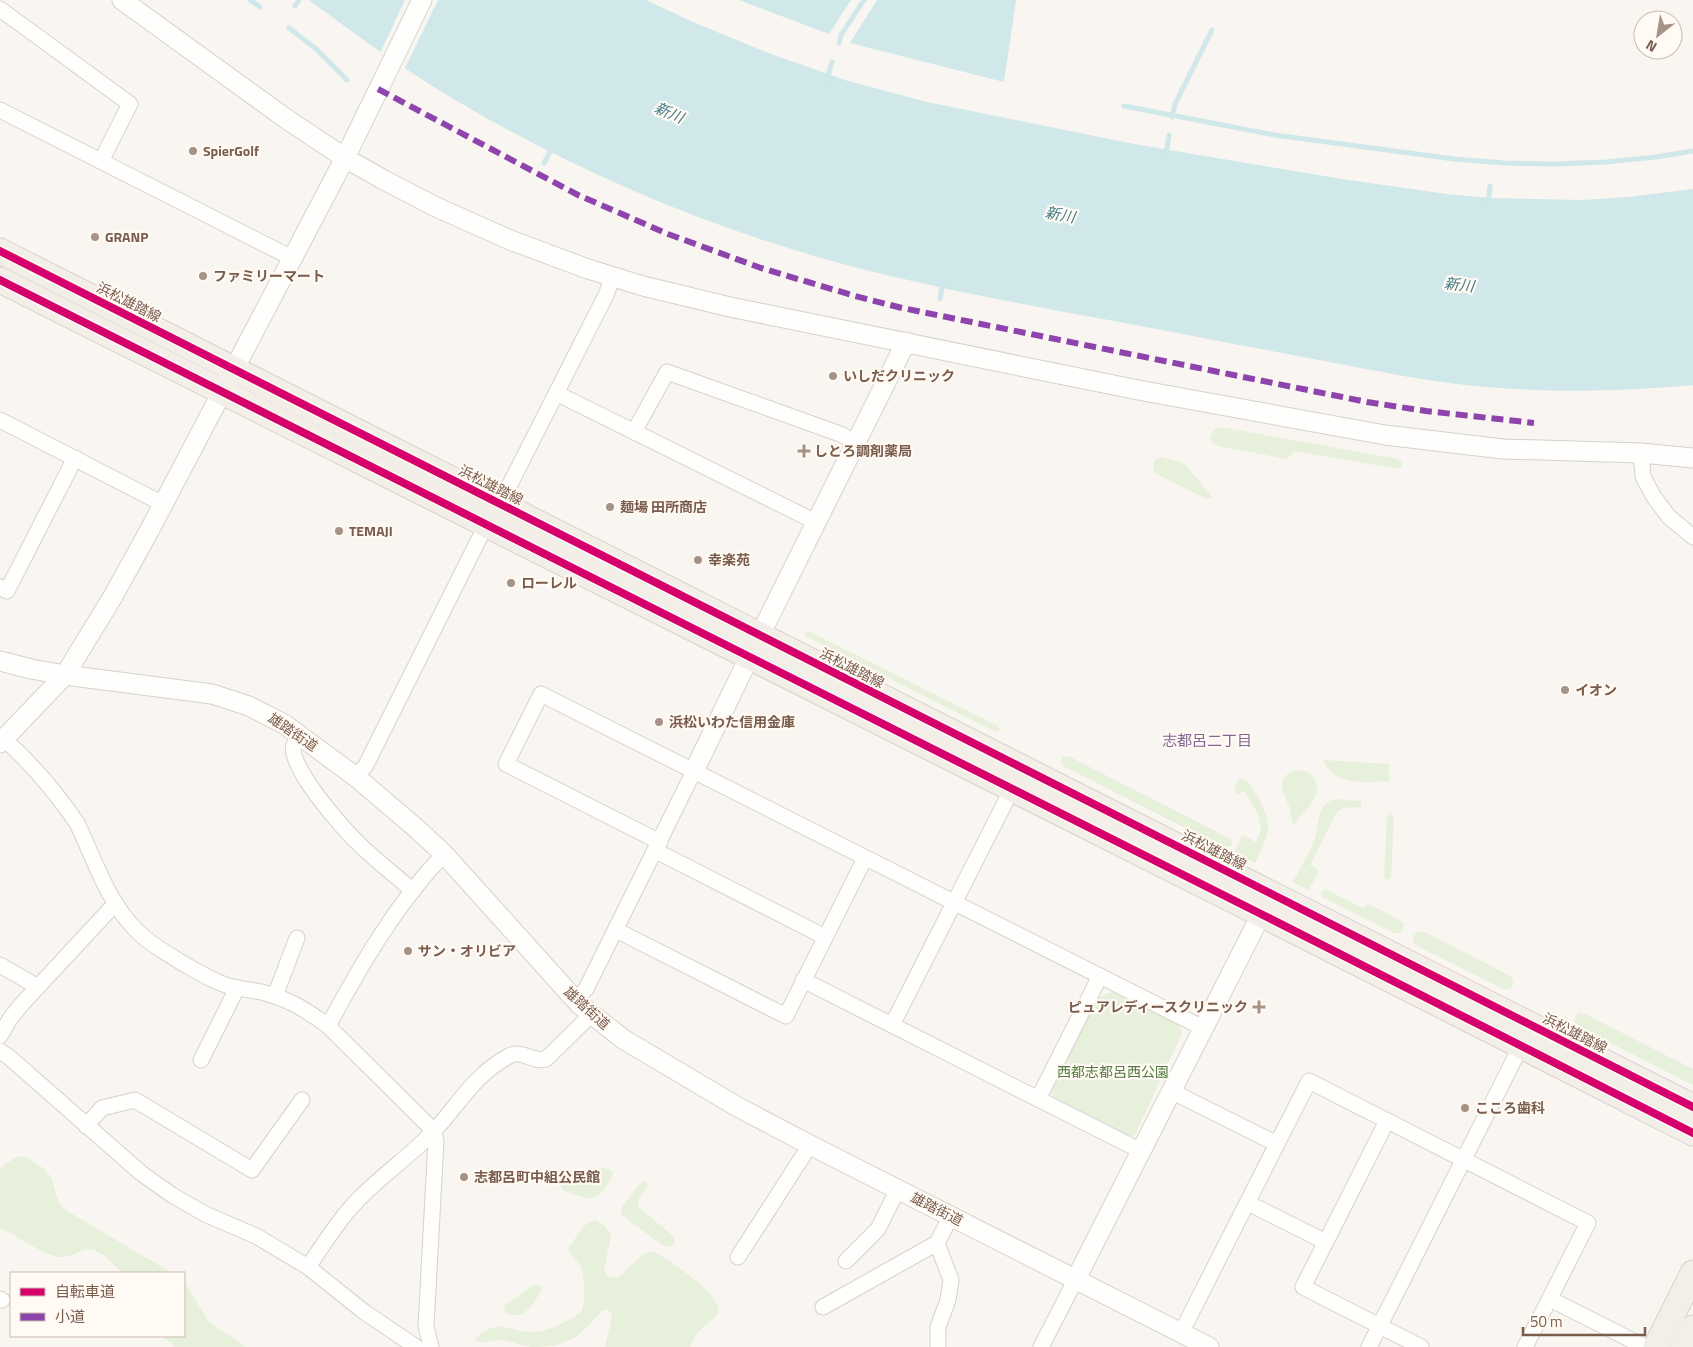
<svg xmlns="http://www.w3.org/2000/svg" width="1693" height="1347" font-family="'Titillium Web','Noto Sans JP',sans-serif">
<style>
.green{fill:#e7f0db}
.water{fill:#d0e8ea}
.pier{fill:#f9f5f0}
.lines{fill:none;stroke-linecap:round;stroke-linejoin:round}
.stream{stroke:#d0e8ea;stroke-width:5}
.minor-casing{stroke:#d7d1cb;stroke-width:17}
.tertiary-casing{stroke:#d7d1cb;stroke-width:21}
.primary-casing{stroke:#dad1cc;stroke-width:27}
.minor{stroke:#fefefd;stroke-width:15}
.tertiary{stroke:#fefefd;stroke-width:19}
.primary{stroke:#f3eee8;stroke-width:25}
.quiet{stroke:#8e44ad;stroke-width:6;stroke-dasharray:12 6;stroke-linecap:butt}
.cycleway-casing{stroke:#fffaf3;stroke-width:11}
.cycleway{stroke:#d6006c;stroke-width:8}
.poi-dot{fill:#a69286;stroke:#fffaf3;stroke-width:2}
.labels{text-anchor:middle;stroke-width:4.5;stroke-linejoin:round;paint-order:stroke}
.poi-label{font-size:14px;font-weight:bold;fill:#7a5c4d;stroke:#fffaf3;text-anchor:start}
.street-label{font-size:14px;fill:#7a5c4d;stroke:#fffaf3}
.park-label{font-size:14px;fill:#537a41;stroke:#fffaf3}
.water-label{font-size:15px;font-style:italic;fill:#437c86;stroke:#fffaf3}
.neighbourhood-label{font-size:15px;fill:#846695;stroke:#fffaf3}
</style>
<rect width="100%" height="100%" fill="#f9f5f0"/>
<g class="green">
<polygon points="1220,427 1398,459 1403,464 1399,469 1294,451 1287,459 1218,446 1213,443 1210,437 1214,430"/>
<path d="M1161 457 1174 460 1185 464 1212 497 1207 499 1157 474 1153 469C1153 462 1155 459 1161 457Z"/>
<polygon points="808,631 998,726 1000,730 996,732 807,637 805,635"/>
<polygon points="1068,756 1229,838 1232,841 1232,845 1225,848 1063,766 1061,760 1063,757"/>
<path d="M1323 760 1389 764V782C1364 781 1335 787 1323 760Z"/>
<path d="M1295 770C1302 770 1309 771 1313 777 1327 795 1301 813 1293 826 1292 819 1291 813 1289 806 1283 791 1274 779 1295 770Z"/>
<path d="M1240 778C1248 780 1251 787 1256 794 1274 825 1270 832 1255 863L1234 852 1243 835 1256 842 1261 831 1258 814 1244 791 1237 795 1234 789Z"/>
<path d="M1335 799 1361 801V808C1350 807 1342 806 1335 815L1310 865 1319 870 1309 890 1293 882C1300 868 1309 854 1315 839 1319 826 1317 803 1335 799Z"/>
<polygon points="1390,812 1394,816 1391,877 1388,881 1384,878 1387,817"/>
<polygon points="1325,889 1363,908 1369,904 1400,920 1404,924 1403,930 1399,933 1394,933 1322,897 1321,892"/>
<polygon points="1419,932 1425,932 1510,976 1513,980 1513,986 1509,989 1503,989 1418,946 1413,941 1414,935"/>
<polygon points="1116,991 1179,1023 1182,1033 1135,1135 1130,1137 1054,1098 1051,1091 1098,997"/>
<polygon points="1579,1013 1585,1014 1693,1069 1693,1085 1579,1027 1575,1023 1575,1017"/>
<path d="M18 1156 28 1158 43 1168 51 1177 59 1204 67 1211 172 1273H122C112 1263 97 1244 81 1251 71 1255 66 1259 55 1256 38 1252 17 1235 0 1228V1168Z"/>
<path d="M606 1168 610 1169 613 1173 612 1178C597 1197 598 1203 573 1194 567 1192 563 1191 560 1185L561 1176 566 1170Z"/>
<polygon points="642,1181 646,1182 648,1185 639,1199 638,1207 672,1235 674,1239 674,1244 671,1247 662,1245 621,1214 622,1207"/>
<path d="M595 1220 605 1226 611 1236 604 1270 609 1277 616 1278 619 1277 643 1254 653 1251C666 1258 724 1296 718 1312 716 1319 708 1322 702 1328 697 1333 693 1339 690 1347H605L612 1318 611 1313 608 1310H603C579 1335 572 1347 532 1347 521 1346 512 1341 501 1340 492 1339 483 1345 475 1340 477 1336 479 1335 483 1332 501 1319 516 1334 535 1332 550 1331 570 1320 581 1312 586 1302 585 1274 580 1264 576 1258 570 1256 568 1248L586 1224Z"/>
<polygon points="184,1282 209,1322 246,1347 176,1347 162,1336 184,1336"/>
<path d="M535 1284 540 1286 541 1290C535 1302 528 1316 513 1315 508 1315 506 1314 503 1309L505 1305Z"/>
</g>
<g class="water">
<path d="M309 0H646L695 23 771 54 848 81 927 102 1134 144 1342 179 1447 194 1492 198 1582 200 1628 197 1693 189V385C1617 392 1542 393 1466 385 1427 381 1388 373 1350 366 1299 356 1249 347 1198 337 1076 313 952 294 832 261 691 222 553 161 429 84 388 58 348 29 309 0Z"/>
<polygon points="739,0 851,0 829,34"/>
<polygon points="877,0 1016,0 1004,82 850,43"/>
</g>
<polygon class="pier" points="405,0 438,0 404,70 380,53"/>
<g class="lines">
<g class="stream">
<polyline points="250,0 260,7"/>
<polyline points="295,6 299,0"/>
<polyline points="289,28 315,48 347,80"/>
<polyline points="839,43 841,35 864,0"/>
<polyline points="827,78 832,62"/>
<polyline points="1124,106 1275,135 1454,159 1504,163 1555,164 1606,162 1656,157 1693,151"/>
<polyline points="1172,117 1175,104 1212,30"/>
<polyline points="1166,154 1169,135"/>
<polyline points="544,163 553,146"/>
<polyline points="1488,203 1490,186"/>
<polyline points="940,299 943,283"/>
</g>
<defs>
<g id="minor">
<polyline points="0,9 130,104 101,161"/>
<polyline points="0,110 292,258"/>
<polyline points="556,393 816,522"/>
<polyline points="0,420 163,504"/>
<polyline points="634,432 667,372 840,434 856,442"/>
<polyline points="1641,453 1643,477 1654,497 1669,517 1693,537"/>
<polyline points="500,504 607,293 612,277"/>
<polyline points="0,587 7,591 75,458"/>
<path d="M301 735C299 738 295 741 294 745 286 764 343 829 358 843 375 860 395 875 413 891"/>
<path d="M4 739C30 762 57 794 77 823 95 861 108 903 138 932 150 944 165 952 179 961 193 969 207 978 223 984 238 990 253 989 268 994 291 1000 309 1012 328 1026L434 1131 436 1141 426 1326 431 1347"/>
<polyline points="356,777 366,765 486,525"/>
<polyline points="660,842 506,764 541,694 1203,1028"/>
<polyline points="656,851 825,937"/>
<polyline points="616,930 786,1016 865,858"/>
<polyline points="0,965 38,987"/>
<polyline points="803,980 1141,1151"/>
<polyline points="275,996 297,938"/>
<polyline points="575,1000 586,989 694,771"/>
<polyline points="892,1025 1012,789"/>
<path d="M328 1026C361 965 396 904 444 854"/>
<polyline points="0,1036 10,1019 21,1005 115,904"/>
<polyline points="0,1051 9,1057 141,1173 172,1195 205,1214 256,1236 308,1267 363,1311 416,1347"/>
<polyline points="201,1060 237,988"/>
<polyline points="1171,1091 1277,1144"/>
<polyline points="1038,1099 1100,976"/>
<polyline points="1387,1121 1303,1287 1421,1347"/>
<polyline points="86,1126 102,1108 135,1100 252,1170 302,1100"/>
<polyline points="1248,1203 1326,1242"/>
<polyline points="738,1257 810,1145"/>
<polyline points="846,1261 878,1229 898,1189"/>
<path d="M308 1267C326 1241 342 1214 366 1192 388 1171 413 1153 434 1131 460 1103 474 1075 509 1056 522 1049 533 1063 546 1059L591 1015"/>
<polyline points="0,1299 2,1300"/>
<polyline points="1550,1299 1645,1347"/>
<polyline points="823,1307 937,1243"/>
<polyline points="1181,1333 1309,1081 1588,1223 1525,1347"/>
<polyline points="938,1347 938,1327 948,1300 951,1280 937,1243 951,1216"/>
<polyline points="1041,1347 1076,1279"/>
<polyline points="1369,1347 1521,1046"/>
</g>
<g id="tertiary">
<polyline points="122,0 285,118 345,158 384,180 434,206 510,240 588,269 643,286 730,307 1138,390 1385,435 1503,449 1641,453 1693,458"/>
<polyline points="0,661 31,669 65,675 212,694 249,706 284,724 356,777 417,829 444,854 579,1004 623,1039 736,1106 810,1145 1209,1347"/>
<polyline points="0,743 65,675 112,598 148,533 345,158 422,0"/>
<polyline points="694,771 760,635 906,342"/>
<polyline points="1076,1279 1267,903"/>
</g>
<g id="primary">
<polyline points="0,251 1693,1107"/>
<polyline points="0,280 1261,914 1693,1133"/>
<polyline points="1656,1347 1693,1273"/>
<polyline points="1683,1347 1693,1328"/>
</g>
</defs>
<use href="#minor" class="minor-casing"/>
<use href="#tertiary" class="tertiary-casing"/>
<use href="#primary" class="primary-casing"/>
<use href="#minor" class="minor"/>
<use href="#tertiary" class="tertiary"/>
<use href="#primary" class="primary"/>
<polyline class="quiet" points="378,89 578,195 668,234 761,268 855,296 902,308 1367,402 1426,411 1534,423"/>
<defs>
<g id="cycleway">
<polyline points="0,251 1693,1107"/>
<polyline points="0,280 1261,914 1693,1133"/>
</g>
</defs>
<use href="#cycleway" class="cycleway-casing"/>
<use href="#cycleway" class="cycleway"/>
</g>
<g class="poi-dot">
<circle cx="193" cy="151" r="5"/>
<circle cx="95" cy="237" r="5"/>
<circle cx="203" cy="276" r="5"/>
<circle cx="833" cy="376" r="5"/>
<path d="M801.5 443.5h5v5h5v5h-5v5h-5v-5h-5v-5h5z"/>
<circle cx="610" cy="507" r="5"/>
<circle cx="339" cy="531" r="5"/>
<circle cx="698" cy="560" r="5"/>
<circle cx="511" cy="583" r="5"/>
<circle cx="1565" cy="690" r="5"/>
<circle cx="659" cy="722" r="5"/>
<circle cx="408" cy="951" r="5"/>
<path d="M1256.5 999.5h5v5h5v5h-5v5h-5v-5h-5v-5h5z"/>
<circle cx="1465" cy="1108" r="5"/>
<circle cx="464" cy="1177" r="5"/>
</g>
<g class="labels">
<g class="poi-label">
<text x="203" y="156">SpierGolf</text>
<text x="105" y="242">GRANP</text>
<text x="213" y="281">ファミリーマート</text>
<text x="843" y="381">いしだクリニック</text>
<text x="814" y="456">しとろ調剤薬局</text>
<text x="620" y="512">麺場 田所商店</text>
<text x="349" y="536">TEMAJI</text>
<text x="708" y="565">幸楽苑</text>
<text x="521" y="588">ローレル</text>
<text x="1575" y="695">イオン</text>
<text x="669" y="727">浜松いわた信用金庫</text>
<text x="418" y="956">サン・オリビア</text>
<text x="1248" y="1012" text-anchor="end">ピュアレディースクリニック</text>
<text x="1475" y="1113">こころ歯科</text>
<text x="474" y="1182">志都呂町中組公民館</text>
</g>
<g class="street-label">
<text transform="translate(129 302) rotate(27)" y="5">浜松雄踏線</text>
<text transform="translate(491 485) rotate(27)" y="5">浜松雄踏線</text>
<text transform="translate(852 668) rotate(27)" y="5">浜松雄踏線</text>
<text transform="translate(293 732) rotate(34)" y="5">雄踏街道</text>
<text transform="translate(1214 850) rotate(27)" y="5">浜松雄踏線</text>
<text transform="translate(587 1008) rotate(42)" y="5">雄踏街道</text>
<text transform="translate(1575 1033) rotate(27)" y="5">浜松雄踏線</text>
<text transform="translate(937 1209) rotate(27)" y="5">雄踏街道</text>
</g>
<g class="park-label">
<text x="1113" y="1077">西都志都呂西公園</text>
</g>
<g class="water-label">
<text transform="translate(669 113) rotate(23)" y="5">新川</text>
<text transform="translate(1060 215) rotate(10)" y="5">新川</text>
<text transform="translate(1459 285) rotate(7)" y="5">新川</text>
</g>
<g class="neighbourhood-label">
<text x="1207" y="746">志都呂二丁目</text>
</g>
</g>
<rect x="10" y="1272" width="175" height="65" fill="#fffaf3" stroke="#cabbb1"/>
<rect x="20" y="1288" width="25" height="8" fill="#d6006c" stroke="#cabbb1"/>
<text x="55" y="1297" font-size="15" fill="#7a5c4d">自転車道</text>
<rect x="20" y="1313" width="25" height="8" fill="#8e44ad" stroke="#cabbb1"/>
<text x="55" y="1322" font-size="15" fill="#7a5c4d">小道</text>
<g transform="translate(1658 35) rotate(211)"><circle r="24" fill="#fffaf3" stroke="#cabbb1"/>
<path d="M0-4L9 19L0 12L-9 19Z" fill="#a69286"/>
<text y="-8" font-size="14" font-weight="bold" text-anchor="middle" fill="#7a5c4d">N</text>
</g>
<path d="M1523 1327v8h122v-8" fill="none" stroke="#7a5c4d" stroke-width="2.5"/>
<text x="1530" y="1327" font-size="15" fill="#7a5c4d" stroke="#fffaf3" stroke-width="4" paint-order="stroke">50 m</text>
</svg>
